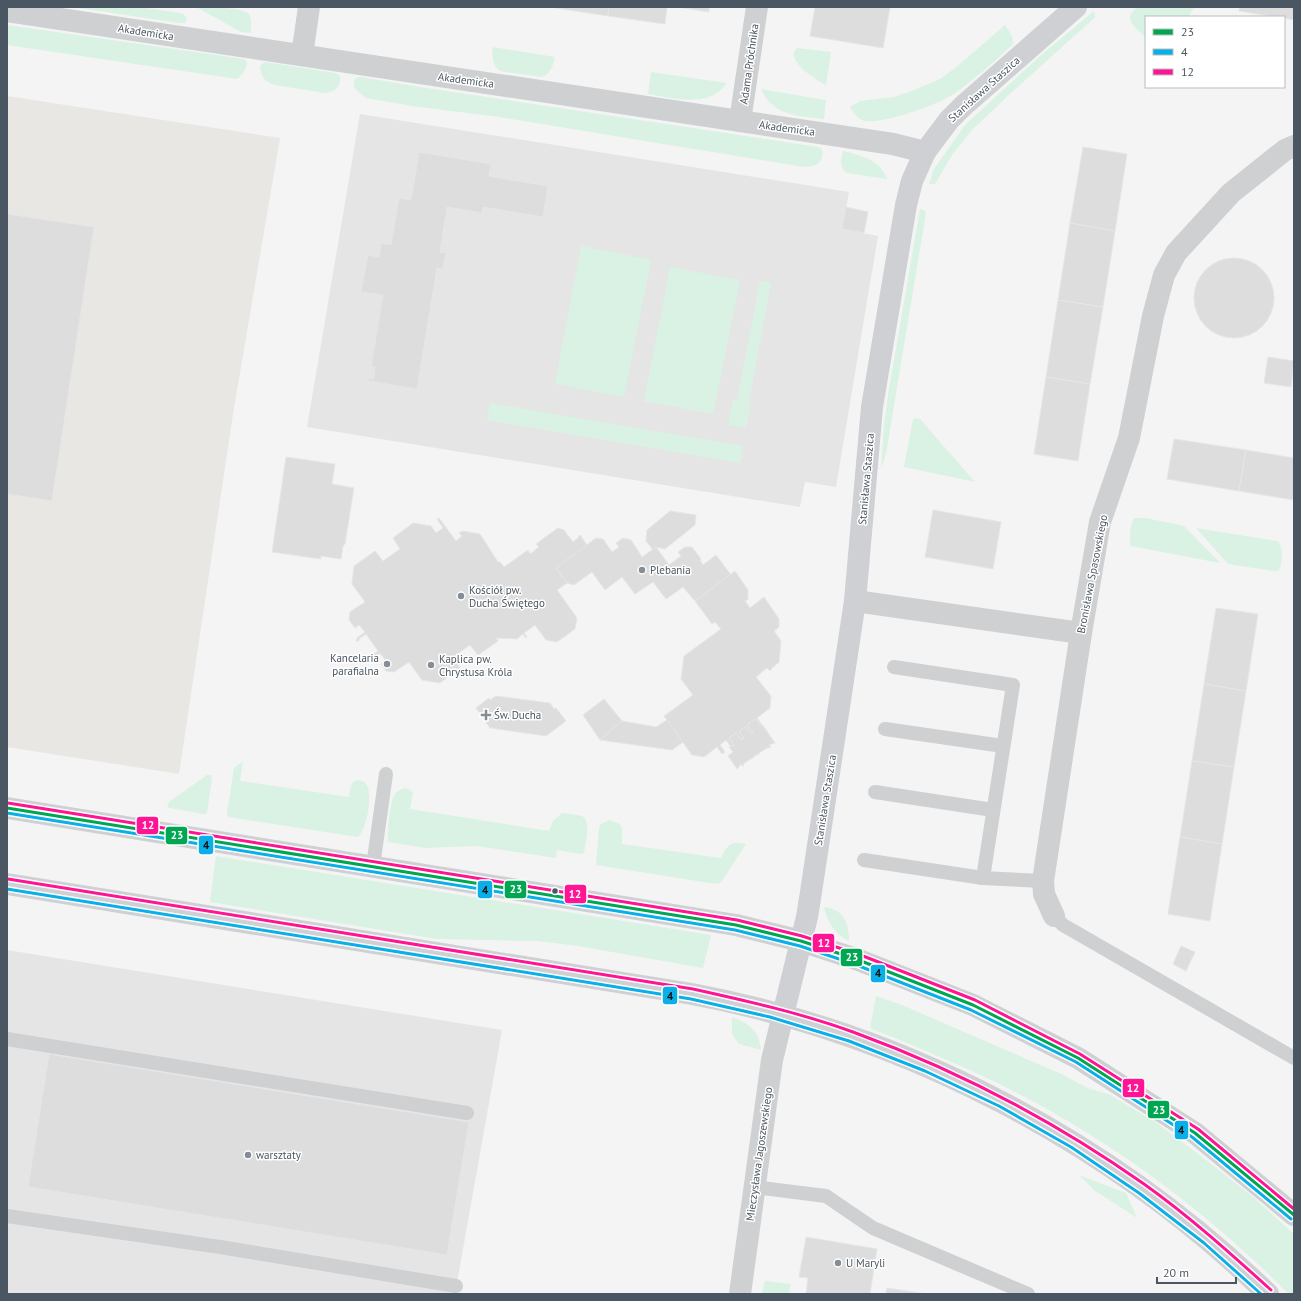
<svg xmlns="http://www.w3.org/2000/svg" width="1301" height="1301" font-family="'PT Sans',sans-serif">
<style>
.commercial{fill:#e8e7e3}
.education{fill:#e6e5e6}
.green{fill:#d9f2e3}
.building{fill:#ddddde;stroke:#e5e6e7}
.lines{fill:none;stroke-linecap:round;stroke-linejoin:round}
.lane{stroke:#ced0d2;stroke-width:14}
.street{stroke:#ced0d2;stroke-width:22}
.secondary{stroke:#ced0d4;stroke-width:22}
.bus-1-casing{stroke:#fff;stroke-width:6}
.bus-2-casing{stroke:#fff;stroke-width:6}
.bus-3-casing{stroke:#fff;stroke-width:6}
.bus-1{stroke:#00a651;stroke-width:3}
.bus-2{stroke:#0bafe7;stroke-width:3}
.bus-3{stroke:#ff1493;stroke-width:3}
.poi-dot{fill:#868d94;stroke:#fff;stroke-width:1.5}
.bus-dot{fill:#4a5661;stroke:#fff;stroke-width:1.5}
.labels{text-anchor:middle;stroke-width:3;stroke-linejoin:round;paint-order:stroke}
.street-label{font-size:11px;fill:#4a5661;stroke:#fff}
.poi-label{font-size:11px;fill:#4a5661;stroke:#fff;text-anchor:start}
.line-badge{stroke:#fff;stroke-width:1.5}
.badge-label{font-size:11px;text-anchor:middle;font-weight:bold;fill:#fff}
.pale-badge-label{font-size:11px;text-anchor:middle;font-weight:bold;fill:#111}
</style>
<rect width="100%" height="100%" fill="#f4f4f4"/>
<polygon class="commercial" points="7,96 280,138 233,414 179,774 7,747"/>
<g class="education">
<polygon points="360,114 849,192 842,229 878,236 836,487 805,482 800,507 307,427"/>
<polygon points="7,950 502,1030 455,1294 7,1294"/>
</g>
<g class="green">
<polygon points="73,7 140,7 180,13 183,14 187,18 185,23 179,23"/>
<path d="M196 7C206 7 243 7 249 14 252 19 251 27 251 33L241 32Z"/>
<path d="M1138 7H1194L1188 17H1146V38C1141 33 1126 22 1131 14 1132 11 1136 9 1138 7Z"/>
<polygon points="1094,11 1095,18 1092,20 1011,93 972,130 952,155 935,184 929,184 934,169 965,125 1040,56"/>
<path d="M7 25 244 59 247 62C246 70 243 74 237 79L7 45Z"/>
<path d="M1005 25C1009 31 1013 36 1013 44 995 61 973 81 952 95 936 105 884 124 865 121 858 120 853 112 850 107L860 101 894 97 909 92 940 79 954 69Z"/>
<path d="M492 47 555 57C553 66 550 74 542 77L500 71C492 65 493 57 492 47Z"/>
<path d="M797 48 831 52 826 85C817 81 783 59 797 48Z"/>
<path d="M265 62 335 73 340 76C342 86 335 92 325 93L275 85C265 82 261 77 260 66L262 64Z"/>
<path d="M651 72 727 83C709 109 674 98 648 94Z"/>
<path d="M357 77H361L420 87 818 147 822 149C825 162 816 167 804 167L499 117 412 106 366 98 357 91 354 87V80Z"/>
<path d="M761 89 826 100 824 119C799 116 772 116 761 89Z"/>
<path d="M843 151C860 155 881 160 887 179L847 173C839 167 841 160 843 151Z"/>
<polygon points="920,209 924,210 926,213 886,454 881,469 884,425 888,395"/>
<polygon points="581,246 651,260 624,397 555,384"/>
<polygon points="670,267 740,280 713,414 644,401"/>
<polygon points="760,281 771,283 749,402 751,403 746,428 728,425 733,400 737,401"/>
<polygon points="490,403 743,446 740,463 487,420"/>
<polygon points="916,418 920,419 975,482 904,467 913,419"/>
<path d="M1134 518H1146L1184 526 1220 563 1131 546C1129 537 1130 525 1134 518Z"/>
<path d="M1196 528 1277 541C1284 546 1283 565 1278 571H1273L1228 564Z"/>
<path d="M243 761 240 781 349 797C350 793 350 785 353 782 356 780 359 780 362 781 376 785 367 830 358 837L228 817 227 813 234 768Z"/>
<polygon points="207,775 211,775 212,778 207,813 204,814 169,808 167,806 169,802"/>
<path d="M405 788 411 790 413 793 410 809 549 831 553 821 562 813C568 814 576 814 582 816 592 821 585 844 584 853L580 854 557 850 556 858 477 846 426 848 388 842C387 834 390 805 393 798 395 792 399 790 405 788Z"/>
<path d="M609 820 620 824 622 828V844L721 858C727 845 731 840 746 844L722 881 720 883 716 884 596 865 599 828 601 824Z"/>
<polygon points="216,856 711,935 703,968 578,946 537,941 437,939 210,902"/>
<path d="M824 907C844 909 849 924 849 941 835 935 827 921 824 907Z"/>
<path d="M876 996 902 1005 1059 1073 1090 1089 1109 1094 1157 1123 1206 1160 1252 1196 1294 1234V1294H1289C1209 1214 1118 1145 1017 1093 969 1068 919 1048 870 1028Z"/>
<path d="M732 1017C749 1023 759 1031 761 1050L739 1044 732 1034Z"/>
<polygon points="1079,1175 1126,1193 1137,1218 1094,1190"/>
<polygon points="765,1281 791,1284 789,1294 762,1294"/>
</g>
<g class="building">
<polygon points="550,7 609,7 608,16"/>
<polygon points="609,7 667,7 665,24 608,16"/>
<polygon points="678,7 709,7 709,12"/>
<polygon points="815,7 890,7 883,48 810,36"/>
<polygon points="1240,7 1294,7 1294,20 1284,18 1284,17 1276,17 1239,11"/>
<polygon points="1083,147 1127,154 1115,231 1070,223"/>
<polygon points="419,152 491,164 489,176 548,186 543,217 483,207 482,213 447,207 440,252 446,253 443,269 437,268 417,389 368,381 368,378 374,379 375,367 371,367 383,295 361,292 368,255 379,257 381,243 391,245 399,198 411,200"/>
<polygon points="846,207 868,212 864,233 842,229"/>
<polygon points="7,214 94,227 52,501 7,494"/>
<polygon points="1070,223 1115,231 1103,307 1058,300"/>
<circle cx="1234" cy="298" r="40"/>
<polygon points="1058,300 1103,307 1090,384 1046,377"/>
<polygon points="1268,357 1294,361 1291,387 1264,383"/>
<polygon points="1046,377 1090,384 1078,461 1034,454"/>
<polygon points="1174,439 1246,450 1239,491 1167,479"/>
<polygon points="1246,450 1294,458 1294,500 1239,491"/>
<polygon points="286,457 335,464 332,484 354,488 345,544 343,546 341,559 321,556 321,559 272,552"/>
<polygon points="933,510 1001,522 993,569 925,557"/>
<polygon points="670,511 696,515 695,525 665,549 656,547 653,550 646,541 647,530"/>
<polygon points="439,518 456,541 462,536 459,533 463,531 480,534 498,562 500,562 504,567 528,550 530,554 539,547 536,544 558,528 564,530 573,542 579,537 578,536 580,535 587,545 556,568 567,583 557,590 577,618 575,629 557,642 546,640 535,625 524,633 527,637 526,638 523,634 517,639 496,638 498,641 478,655 470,645 453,657 460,668 440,683 422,680 409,662 394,672 386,671 381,664 386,661 380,653 372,659 368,658 369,655 371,656 378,651 366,634 359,639 359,641 356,641 357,638 365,632 359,625 355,628 349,620 350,612 365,602 352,584 354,566 375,551 383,561 400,549 393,538 413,523 431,526 436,533 443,528 437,519"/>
<polygon points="596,538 603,539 612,552 619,547 616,543 623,538 631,540 642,557 656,547 669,565 681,556 678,552 685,547 692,547 701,559 700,560 703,565 716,555 731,575 695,601 683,587 666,599 653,582 635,594 622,577 605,590 592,572 574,585 567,583 556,568"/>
<polygon points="735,571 748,590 748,599 745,601 750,608 764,597 779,619 779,627 774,631 781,641 779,662 771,669 772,669 770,671 767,668 756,677 771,696 770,708 757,718 762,725 761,726 755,719 747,725 753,732 751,734 745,727 739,731 744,738 741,740 736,733 729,738 734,745 731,747 726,740 720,745 725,752 722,754 717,747 704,757 692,755 664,716 693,695 681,679 684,656 721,629 715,622 712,624 695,601"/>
<polygon points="1216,608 1258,614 1246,691 1204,684"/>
<polygon points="1204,684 1246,691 1234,767 1192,761"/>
<polygon points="496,696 550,703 554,709 556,708 566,721 546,736 490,728 476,708 489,698 490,700"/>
<polygon points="604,699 622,721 600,740 583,715"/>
<polygon points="755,719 761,726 762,724 775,743 769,745 771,747 769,748 769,747 759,753 760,754 758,754 752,758 753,759 752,758 743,764 744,766 742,766 741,764 737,769 728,756 733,752 729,747 734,745 729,738 736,733 741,740 744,738 739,731 745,727 751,734 753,732 747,725"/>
<polygon points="667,720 683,742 672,750 600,740 622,721 656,727"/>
<polygon points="1192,761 1234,767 1222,844 1180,837"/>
<polygon points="1180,837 1222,844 1210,921 1168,914"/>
<polygon points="1181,946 1195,952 1186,971 1173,964"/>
<polygon points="49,1054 469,1122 447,1255 28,1187"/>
<polygon points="806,1237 877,1249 870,1294 806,1294 808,1278 799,1277"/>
<polygon points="887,1288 927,1294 886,1294"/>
</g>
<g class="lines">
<g class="lane">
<polyline points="885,729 1003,746"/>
<polyline points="875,792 993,810"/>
<polyline points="864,860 983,878 1013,685 894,667"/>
<polyline points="373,866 386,774"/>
<polyline points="983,878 1043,881"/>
<polyline points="1054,916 1063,925 1294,1058"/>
<polyline points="7,1039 467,1113"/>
<polyline points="754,1187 826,1196 873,1228 1028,1294"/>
<polyline points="7,1216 220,1247 456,1286"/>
</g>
<g class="street">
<polyline points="7,11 893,144 925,152"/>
<polyline points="302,55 309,7"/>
<polyline points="740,121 757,7"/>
<polyline points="855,601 1081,633"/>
<polyline points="1054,916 1044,894 1043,881 1081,633 1100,522 1129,438 1153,316 1164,275 1176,253 1231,193 1285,150 1294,146"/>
<polyline points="740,1294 772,1060 783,1015"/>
</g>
<g class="secondary">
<polyline points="7,808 736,925 801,941 856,959 973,1005 1078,1058 1195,1133 1294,1215"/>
<path d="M7 884 692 994C906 1034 1111 1142 1268 1294"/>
<polyline points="783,1015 807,917 811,892 855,601 872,407 906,205 912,181 925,152 949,120 963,106 1076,7"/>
</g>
<defs>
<polyline id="bus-1" points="7,808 736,925 801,941 856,959 973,1005 1078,1058 1195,1133 1294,1215"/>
<g id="bus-2">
<polyline points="7,813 735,930 800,946 854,964 971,1010 1076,1062 1192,1137 1291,1219"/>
<polyline points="7,889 691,999 770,1017 849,1041 925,1071 999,1106 1071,1147 1139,1193 1204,1243 1261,1294"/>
</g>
<g id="bus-3">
<polyline points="8,803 737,920 802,936 858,954 975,1000 1080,1054 1198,1129 1294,1209"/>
<path d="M8 879 693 989C747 1001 801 1013 853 1032 957 1070 1053 1120 1144 1184 1189 1216 1230 1253 1271 1290"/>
</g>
</defs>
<use href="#bus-1" class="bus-1-casing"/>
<use href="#bus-2" class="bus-2-casing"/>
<use href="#bus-3" class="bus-3-casing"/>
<use href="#bus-1" class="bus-1"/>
<use href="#bus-2" class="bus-2"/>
<use href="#bus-3" class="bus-3"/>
</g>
<g class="poi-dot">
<circle cx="642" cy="570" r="4"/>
<circle cx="461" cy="596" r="4"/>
<circle cx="387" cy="664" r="4"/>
<circle cx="431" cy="665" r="4"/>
<path d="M484 709h4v4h4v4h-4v4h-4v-4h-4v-4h4z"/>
<circle cx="248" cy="1155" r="4"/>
<circle cx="838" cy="1263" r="4"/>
</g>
<circle class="bus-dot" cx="555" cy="891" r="3.5"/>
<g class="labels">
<g class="street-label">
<text transform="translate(146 32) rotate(9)" y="4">Akademicka</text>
<text transform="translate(749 64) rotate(-82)" y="4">Adama Próchnika</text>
<text transform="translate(466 80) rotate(8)" y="4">Akademicka</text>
<text transform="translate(984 89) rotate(-42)" y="4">Stanisława Staszica</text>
<text transform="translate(787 128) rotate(8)" y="4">Akademicka</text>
<text transform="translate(866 479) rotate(-85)" y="4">Stanisława Staszica</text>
<text transform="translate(1092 574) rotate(-79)" y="4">Bronisława Spasowskiego</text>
<text transform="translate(825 800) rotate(-81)" y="4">Stanisława Staszica</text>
<text transform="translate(759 1154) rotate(-82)" y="4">Mieczysława Jagoszewskiego</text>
</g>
<g class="poi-label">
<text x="650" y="574">Plebania</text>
<text x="469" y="594">Kościół pw.<tspan x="469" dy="13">Ducha Świętego</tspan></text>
<text x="379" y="662" text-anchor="end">Kancelaria<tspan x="379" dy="13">parafialna</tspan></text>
<text x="439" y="663">Kaplica pw.<tspan x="439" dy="13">Chrystusa Króla</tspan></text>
<text x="494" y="719">Św. Ducha</text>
<text x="256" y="1159">warsztaty</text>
<text x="846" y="1267">U Maryli</text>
</g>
</g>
<g class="line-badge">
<rect x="136" y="816" width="23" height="19" rx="4" fill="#ff1493"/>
<rect x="165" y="826" width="23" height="19" rx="4" fill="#00a651"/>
<rect x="198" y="835" width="16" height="20" rx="4" fill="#0bafe7"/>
<rect x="504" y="880" width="23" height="19" rx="4" fill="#00a651"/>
<rect x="477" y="880" width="16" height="19" rx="4" fill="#0bafe7"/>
<rect x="564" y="884" width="23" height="20" rx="4" fill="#ff1493"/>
<rect x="812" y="933" width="23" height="20" rx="4" fill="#ff1493"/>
<rect x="840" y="948" width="23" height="19" rx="4" fill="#00a651"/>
<rect x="870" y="964" width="16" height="19" rx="4" fill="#0bafe7"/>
<rect x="662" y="986" width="16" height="19" rx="4" fill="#0bafe7"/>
<rect x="1122" y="1078" width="23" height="20" rx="4" fill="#ff1493"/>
<rect x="1147" y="1100" width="23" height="19" rx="4" fill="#00a651"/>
<rect x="1174" y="1120" width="15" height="20" rx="4" fill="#0bafe7"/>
</g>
<g class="badge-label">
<text x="148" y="829">12</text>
<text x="177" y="839">23</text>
<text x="516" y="893">23</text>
<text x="575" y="898">12</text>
<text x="824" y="947">12</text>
<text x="852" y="961">23</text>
<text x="1133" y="1092">12</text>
<text x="1159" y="1114">23</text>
</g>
<g class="pale-badge-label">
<text x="206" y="849">4</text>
<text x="485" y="894">4</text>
<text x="878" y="977">4</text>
<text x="670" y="1000">4</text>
<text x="1181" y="1134">4</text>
</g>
<rect width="1301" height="1301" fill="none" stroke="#4a5661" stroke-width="16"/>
<rect x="1145" y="16" width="140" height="72" fill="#ffffff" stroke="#b7bbc0"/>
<rect x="1153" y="29" width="20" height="6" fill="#00a651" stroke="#b7bbc0"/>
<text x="1181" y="36" font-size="12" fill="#4a5661">23</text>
<rect x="1153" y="49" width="20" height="6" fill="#0bafe7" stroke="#b7bbc0"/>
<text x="1181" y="56" font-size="12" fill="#4a5661">4</text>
<rect x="1153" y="69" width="20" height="6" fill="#ff1493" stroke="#b7bbc0"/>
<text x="1181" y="76" font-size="12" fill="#4a5661">12</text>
<path d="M1157 1277v6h79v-6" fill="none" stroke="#4a5661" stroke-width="2"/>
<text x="1163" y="1277" font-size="12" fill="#4a5661" stroke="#ffffff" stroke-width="3" paint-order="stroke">20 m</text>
</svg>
